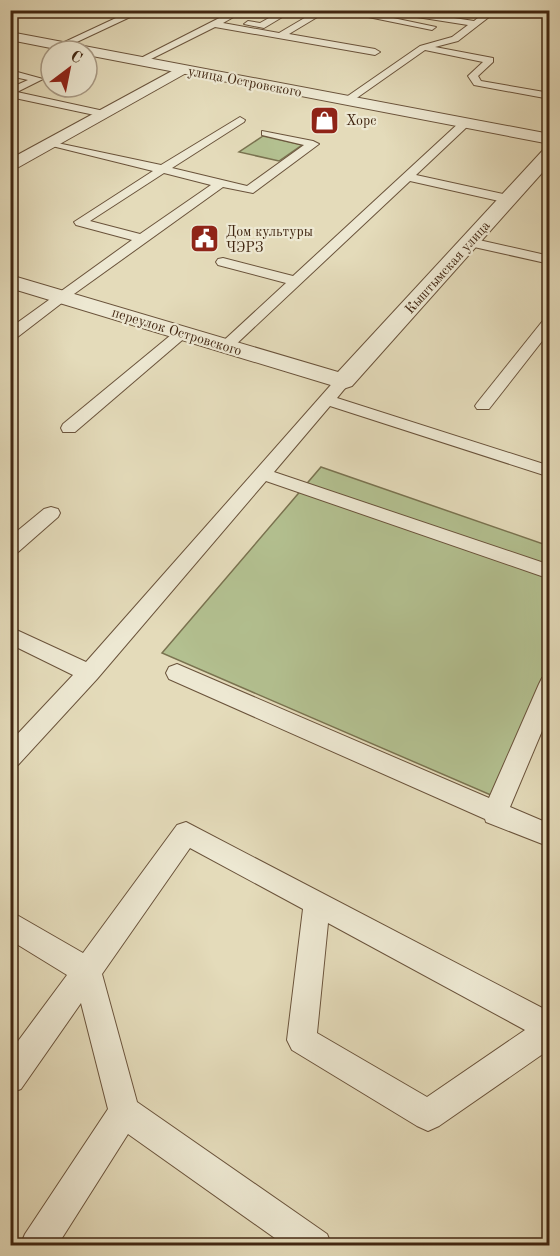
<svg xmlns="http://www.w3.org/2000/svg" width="560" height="1256" font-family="'Old Standard TT',serif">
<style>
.green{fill:#b3c090;stroke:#7a7350;stroke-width:1.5}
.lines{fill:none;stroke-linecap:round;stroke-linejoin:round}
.service-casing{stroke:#6a533b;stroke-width:2}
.minor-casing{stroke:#6a533b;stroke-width:2}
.tertiary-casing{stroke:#6a533b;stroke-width:2}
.service{fill:#ede8d2;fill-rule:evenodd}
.minor{fill:#ede8d2;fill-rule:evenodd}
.tertiary{fill:#ede8d2;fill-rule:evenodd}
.labels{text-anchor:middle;stroke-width:4.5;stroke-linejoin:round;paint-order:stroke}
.far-street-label{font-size:14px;fill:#412611;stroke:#ede8d2}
.far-poi-label{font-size:14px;fill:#412611;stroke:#ede8d2;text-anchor:start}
</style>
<rect width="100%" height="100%" fill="#e4dbba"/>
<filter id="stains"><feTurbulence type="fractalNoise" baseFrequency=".00333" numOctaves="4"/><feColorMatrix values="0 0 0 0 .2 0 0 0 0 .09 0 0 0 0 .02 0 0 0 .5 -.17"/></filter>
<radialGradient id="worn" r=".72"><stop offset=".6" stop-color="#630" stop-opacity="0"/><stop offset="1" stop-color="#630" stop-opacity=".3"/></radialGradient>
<g class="green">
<polygon points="263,136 302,145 279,161 239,152"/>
<polygon points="321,467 549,546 549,709 507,802 162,653"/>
</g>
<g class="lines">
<defs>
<g id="service">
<polygon points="23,10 22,12 10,16 10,11"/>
<polygon points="133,10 145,10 64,48 56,46"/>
<polygon points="235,10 246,10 223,23 279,33 318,10 329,10 289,34 375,49 380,52 375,55 215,27 143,63 135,61"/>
<polygon points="283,10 294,10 264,28 244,24 248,21 260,23"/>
<polygon points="334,10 355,10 436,27 432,30"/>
<polygon points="488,10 498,10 458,41 435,47 493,58 493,62 478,76 481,81 550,93 550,99 474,85 468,76 483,62 425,50 351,102 342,100 420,46 452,37 468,25 417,17 413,14 414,12 474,21"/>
<polygon points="10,70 43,79 17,92 104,111 109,114 104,117 10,97 10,88 28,80 10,76"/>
<path d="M240 117 245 120 244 122 172 168 247 186 304 145 262 135V131L313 141 319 144 253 193 223 187 67 299 15 339 10 340V328L132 240 76 225 74 222 153 171 48 145V141L161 165ZM164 173 211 185 140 234 90 221Z"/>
<polygon points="465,120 469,121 469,125 416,175 512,196 512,202 508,203 410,181 231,349 221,349 218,346 221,343 286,283 218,265 216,262 218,259 223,258 293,276 461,121"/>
<polygon points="470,238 550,256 550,264 465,245 463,242 465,239"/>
<polygon points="550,317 550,331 489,409 477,409 475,406 477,403 545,318"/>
<polygon points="182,329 187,330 189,333 187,336 75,432 63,432 61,428 63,424 177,330"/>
<polygon points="343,376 351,381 337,398 550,466 550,477 330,406 274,472 550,565 550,579 266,481 97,679 18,765 10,768 10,742 73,675 10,644 10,627 86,662 337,378"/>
<polygon points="51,507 58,509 60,513 58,517 17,553 10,554 10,537 44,509"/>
<polygon points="177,664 489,798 539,684 542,678 550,675 550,712 510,807 550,824 550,847 486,822 485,819 169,679 166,673 169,667"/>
<path d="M186 822 550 1012V1049L439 1126 428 1131 417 1126 292 1050 287 1040 303 909 190 848 102 974 137 1102 327 1234 332 1246H286L128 1134 57 1246H20L25 1234 108 1109 81 1003 21 1089 10 1093V1052L67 975 10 940V911L83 953 177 825ZM328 923 525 1030 427 1097 317 1033Z"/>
</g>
<g id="minor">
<polygon points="183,65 190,69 188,72 10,172 10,159"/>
<polygon points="550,148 550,164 352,386 343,389 334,386 10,288 10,275 338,372 544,149"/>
</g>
<polygon id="tertiary" points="10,32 550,134 550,144 87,55 87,51 66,51 10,40"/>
</defs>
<use href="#service" class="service-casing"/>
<use href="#minor" class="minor-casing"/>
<use href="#tertiary" class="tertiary-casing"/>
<use href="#service" class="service"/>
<use href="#minor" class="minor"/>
<use href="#tertiary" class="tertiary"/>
</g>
<defs>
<symbol id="shop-square" viewBox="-11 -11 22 22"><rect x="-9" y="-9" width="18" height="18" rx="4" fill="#8f2418" stroke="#ede8d2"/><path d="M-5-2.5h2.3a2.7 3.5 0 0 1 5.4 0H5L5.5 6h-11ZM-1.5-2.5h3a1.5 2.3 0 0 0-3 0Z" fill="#fff"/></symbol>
<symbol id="civic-square" viewBox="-11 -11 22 22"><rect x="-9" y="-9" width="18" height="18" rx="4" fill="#8f2418" stroke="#ede8d2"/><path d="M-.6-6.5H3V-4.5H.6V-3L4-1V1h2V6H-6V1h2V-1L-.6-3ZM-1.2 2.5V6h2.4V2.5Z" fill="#fff"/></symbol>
</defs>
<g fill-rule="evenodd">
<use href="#shop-square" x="308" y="104" width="33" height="33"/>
<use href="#civic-square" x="188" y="222" width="33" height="33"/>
</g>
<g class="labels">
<g class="far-street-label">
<text transform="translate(245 81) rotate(11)" y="5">улица Островского</text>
<text transform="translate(447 267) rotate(-48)" y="5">Кыштымская улица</text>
<text transform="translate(177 331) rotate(17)" y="5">переулок Островского</text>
</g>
<g class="far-poi-label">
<text x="346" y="125">Хорс</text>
<text x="226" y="236">Дом культуры<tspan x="226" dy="16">ЧЭРЗ</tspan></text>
</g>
</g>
<rect width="560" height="1256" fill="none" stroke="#e4dbba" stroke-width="36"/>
<rect x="12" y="12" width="536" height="1232" fill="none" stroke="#412611" stroke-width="3"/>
<rect x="18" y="18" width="524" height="1220" fill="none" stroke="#412611" stroke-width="1.5"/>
<g transform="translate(69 69) rotate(32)"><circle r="28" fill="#ede8d2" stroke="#a89a85" stroke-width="1.5"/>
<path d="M0-4.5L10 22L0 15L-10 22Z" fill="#8f2418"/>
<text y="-9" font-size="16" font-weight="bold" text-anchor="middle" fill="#412611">С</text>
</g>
<rect width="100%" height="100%" filter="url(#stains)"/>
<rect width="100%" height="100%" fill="url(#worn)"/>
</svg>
